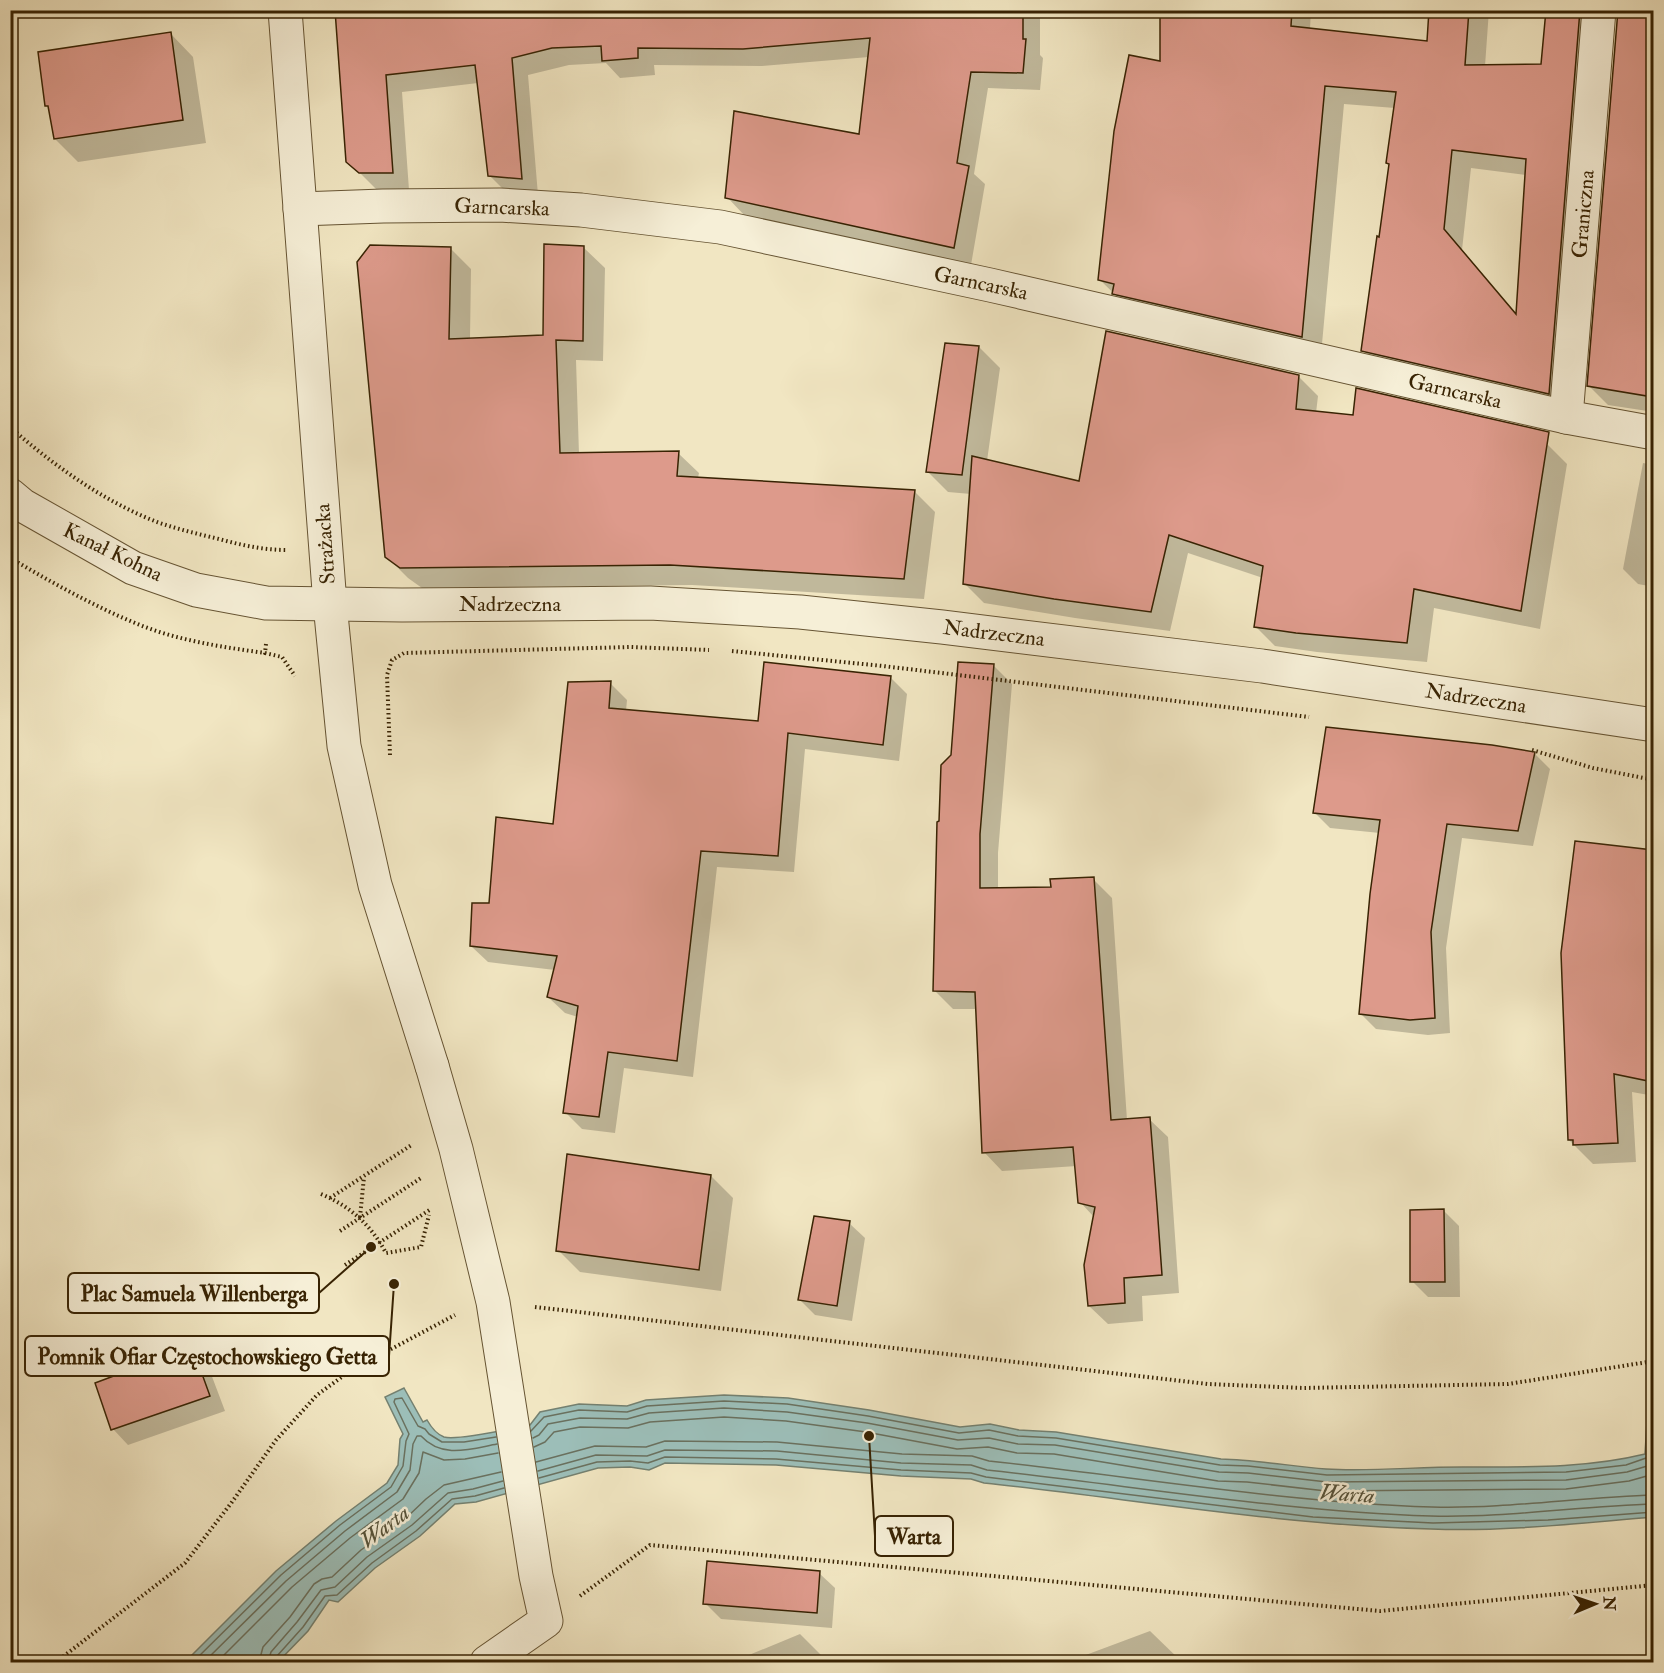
<svg xmlns="http://www.w3.org/2000/svg" width="1664" height="1673" font-family="'IM FELL Double Pica',serif">
<style>
.water{fill:#9cbeb8;stroke:#748070;stroke-width:1.5}
.shadow{fill:#0003;fill-rule:evenodd}
.lines{fill:none;stroke-linecap:round;stroke-linejoin:round}
.shore{stroke:#6a705e;stroke-width:1.5}
.building{fill:#dd9a8b;stroke:#382303;stroke-width:1.5;fill-rule:evenodd}
.pedestrian-casing{stroke:#665433;stroke-width:35}
.minor-casing{stroke:#665433;stroke-width:35}
.tertiary-casing{stroke:#665433;stroke-width:35}
.path{stroke:#382303;stroke-width:4;stroke-dasharray:1.5 3;stroke-linecap:butt}
.pedestrian{stroke:#f6efd7;stroke-width:33}
.minor{stroke:#f6efd7;stroke-width:33}
.tertiary{stroke:#f6efd7;stroke-width:33}
.labels{text-anchor:middle;stroke-width:5;stroke-linejoin:round;paint-order:stroke}
.street-label{font-size:21px;fill:#382303;stroke:#f6efd7}
.water-label{font-size:22px;font-style:italic;fill:#565239;stroke:#f6efd7}
.leader{fill:none;stroke:#382303;stroke-width:2}
.callout-dot{fill:#382303;stroke:#f6efd7;stroke-width:2}
.callout{fill:#f6efd7;stroke:#382303;stroke-width:2}
.callout-label{font-size:22px;text-anchor:middle;font-weight:bold;fill:#382303}
</style>
<rect width="100%" height="100%" fill="#f1e6c2"/>
<filter id="stains"><feTurbulence type="fractalNoise" baseFrequency=".00333" numOctaves="4"/><feColorMatrix values="0 0 0 0 .2 0 0 0 0 .09 0 0 0 0 .02 0 0 0 .5 -.17"/></filter>
<radialGradient id="worn" r=".72"><stop offset=".6" stop-color="#630" stop-opacity="0"/><stop offset="1" stop-color="#630" stop-opacity=".3"/></radialGradient>
<path class="water" d="M404 1388 423 1422 427 1420C431 1427 436 1434 444 1437 459 1441 513 1428 530 1425L540 1412 579 1404 627 1406 646 1400 724 1395 788 1398 869 1410 960 1427 990 1424 1019 1430 1056 1432 1221 1459C1256 1460 1290 1466 1326 1469 1374 1472 1423 1466 1472 1467 1530 1467 1588 1468 1645 1454L1647 1422H1653V1517C1580 1523 1505 1532 1431 1529 1281 1525 1133 1499 984 1483L971 1479 901 1476 776 1465 665 1463 649 1470 630 1467 598 1468 476 1502 455 1504 420 1536 375 1568 338 1602 329 1600 308 1631 278 1662H185L276 1571 336 1521 387 1483 398 1465 400 1439 403 1434 385 1397Z"/>
<g class="shadow">
<polygon points="336,10 1037,10 1040,13 1040,55 1043,58 1040,90 988,88 974,174 985,184 971,265 744,215 727,197 860,136 869,57 762,66 654,65 655,75 620,78 606,63 569,65 528,75 538,195 507,193 490,176 478,83 402,92 409,190 377,190 348,161"/>
<path d="M1161 10H1311L1310 29 1429 43 1431 10H1489L1485 66 1542 65 1547 10H1617L1610 12 1569 399 1382 369 1363 350 1391 166 1388 163 1395 108 1344 104 1321 355 1133 312 1100 280 1162 62ZM1471 168 1526 175 1517 315 1462 250Z"/>
<polygon points="1619,10 1654,10 1654,412 1608,405 1589,386"/>
<polygon points="170,33 193,57 206,143 78,162 55,139 50,108 47,105"/>
<polygon points="450,248 471,269 470,339 544,337 584,248 605,268 603,361 576,360 579,454 678,453 699,473 698,478 914,491 935,512 924,599 692,585 422,588 408,578 387,557"/>
<polygon points="979,347 1000,368 987,461 1080,483 1298,376 1318,396 1316,413 1495,435 1548,445 1567,464 1540,629 1434,608 1427,662 1317,652 1275,646 1255,626 1263,578 1188,553 1170,631 1075,618 984,603 965,584 971,494 948,492 927,471"/>
<polygon points="1643,463 1654,465 1654,587 1638,584 1623,569"/>
<polygon points="994,666 1012,684 998,853 998,889 1052,888 1093,879 1112,898 1127,1120 1149,1119 1168,1137 1179,1293 1142,1296 1143,1321 1108,1324 1089,1306 1094,1217 1080,1202 1077,1166 1002,1171 984,1152 977,1009 953,1009 934,990 940,822 953,756"/>
<polygon points="891,678 907,694 899,761 805,749 794,872 717,867 693,1077 624,1068 615,1133 582,1129 565,1112 578,1017 565,1013 548,997 555,970 488,962 471,946 490,905 554,826 610,683 627,700 626,711 760,723"/>
<polygon points="1534,753 1550,769 1533,846 1462,838 1446,948 1450,1033 1428,1035 1376,1029 1360,1013 1380,833 1330,828 1314,812"/>
<polygon points="1576,842 1654,851 1654,1096 1632,1092 1636,1162 1593,1164 1569,1140"/>
<polygon points="1654,1174 1654,1288 1649,1284"/>
<polygon points="711,1176 733,1198 721,1291 580,1272 558,1250"/>
<polygon points="1444,1211 1459,1226 1460,1297 1428,1297 1412,1281"/>
<polygon points="849,1223 865,1238 852,1321 815,1315 799,1299"/>
<polygon points="192,1350 208,1366 225,1411 128,1445 113,1429 158,1358 162,1361"/>
<polygon points="819,1573 835,1588 832,1628 721,1619 705,1603"/>
<polygon points="1150,1631 1182,1662 1067,1662"/>
<polygon points="800,1634 828,1662 732,1662"/>
</g>
<g class="lines">
<g class="shore">
<polyline points="531,1431 544,1417 579,1410 627,1412 647,1406 724,1401 787,1404 868,1416 959,1433 989,1430 1018,1436 1056,1438 1220,1465 1248,1466 1327,1475 1566,1472 1626,1465 1649,1457 1654,1428"/>
<polyline points="533,1438 539,1435 548,1424 580,1418 627,1419 649,1413 724,1408 787,1412 867,1423 958,1440 989,1438 1018,1444 1055,1445 1219,1472 1248,1473 1327,1482 1566,1480 1627,1472 1654,1464"/>
<polyline points="534,1447 545,1442 554,1432 580,1427 628,1428 650,1422 724,1417 786,1421 866,1432 957,1449 988,1447 1017,1453 1054,1454 1218,1481 1247,1482 1326,1491 1566,1489 1629,1481 1654,1474"/>
<path d="M536 1462 595 1446 646 1447 665 1441 777 1442 902 1454 972 1456 989 1461C1137 1477 1283 1502 1432 1507 1506 1509 1580 1497 1654 1495"/>
<path d="M538 1471 596 1455 647 1456 665 1450 777 1451 901 1463 971 1465 987 1470C1135 1486 1282 1511 1431 1516 1505 1518 1579 1506 1654 1504"/>
<polyline points="539,1478 597,1462 630,1461 648,1463 665,1457 776,1459 901,1470 971,1473 986,1477 1313,1517 1433,1523 1548,1520 1654,1512"/>
<polyline points="193,1662 281,1575 340,1525 391,1487 403,1466 406,1441 409,1434 394,1402 395,1399 402,1398 418,1426 425,1429 429,1434 442,1442 464,1442 496,1437"/>
<path d="M204 1662 286 1581 345 1531 397 1492 410 1470 413 1444 417 1436H421C442 1459 470 1449 497 1444"/>
<polyline points="217,1662 292,1587 350,1538 403,1499 419,1473 423,1452 444,1460 465,1459 498,1453"/>
<polyline points="259,1662 263,1647 290,1617 314,1584 322,1579 332,1577 361,1550 406,1518 426,1499 444,1485 501,1472"/>
<polyline points="268,1662 271,1652 297,1622 321,1590 335,1587 367,1557 412,1525 448,1493 473,1489 503,1481"/>
<polyline points="275,1662 277,1656 303,1627 325,1596 337,1595 372,1563 416,1531 452,1499 475,1496 504,1488"/>
</g>
</g>
<g class="building">
<polygon points="335,10 1023,10 1023,39 1026,39 1023,73 971,72 957,163 969,166 954,248 725,198 734,111 859,134 870,38 743,49 638,48 638,58 602,61 601,46 552,48 512,58 522,179 488,176 475,65 386,75 393,173 359,173 346,162"/>
<path d="M1160 10H1292L1291 26 1427 41 1429 10H1469L1465 65 1541 64 1546 10H1580L1549 394 1361 351 1377 236 1379 237 1389 164 1386 163 1396 92 1325 86 1302 337 1112 294 1114 284 1098 280 1114 131 1129 55 1160 61ZM1452 150 1526 159 1516 314 1444 229Z"/>
<polygon points="1618,10 1653,10 1653,397 1587,386"/>
<polygon points="171,32 183,120 54,139 48,106 45,106 38,52"/>
<polygon points="544,244 584,246 583,341 556,340 560,453 679,451 677,476 915,490 904,579 670,565 400,568 385,557 357,262 370,245 451,247 449,339 543,335"/>
<polygon points="1106,331 1299,375 1296,409 1353,415 1356,388 1549,432 1521,611 1414,589 1407,643 1296,633 1254,627 1263,566 1169,535 1151,612 1054,599 963,584 972,456 1079,481"/>
<polygon points="945,343 979,346 962,475 926,472"/>
<polygon points="764,662 891,676 883,745 788,733 778,856 701,851 677,1061 608,1052 599,1117 563,1113 578,1006 547,997 557,956 470,946 472,903 489,903 496,817 553,824 568,682 611,681 609,708 758,721"/>
<polygon points="958,662 994,664 980,834 980,888 1051,887 1050,879 1094,877 1111,1120 1150,1117 1157,1206 1162,1275 1124,1278 1125,1303 1088,1306 1084,1265 1095,1207 1078,1203 1073,1147 982,1153 975,992 933,991 937,822 939,821 941,765 951,755"/>
<polygon points="1326,727 1492,745 1535,752 1518,831 1447,824 1431,932 1435,1018 1410,1020 1359,1014 1370,894 1380,820 1313,813"/>
<polygon points="1575,841 1653,850 1653,1082 1614,1074 1618,1143 1573,1145 1573,1140 1568,1140 1561,953"/>
<polygon points="567,1154 711,1175 699,1270 556,1251"/>
<polygon points="1444,1209 1445,1282 1410,1282 1410,1210"/>
<polygon points="814,1216 850,1221 837,1306 798,1300"/>
<polygon points="193,1349 210,1396 111,1430 95,1383 127,1371 126,1368 159,1356 160,1360"/>
<polygon points="707,1561 820,1571 817,1613 703,1604"/>
</g>
<g class="lines">
<defs>
<polyline id="pedestrian" points="432,1066 456,1149 493,1302 536,1576 546,1621 487,1662"/>
<g id="minor">
<polyline points="300,209 383,206 500,205 581,210 720,227 990,285 1566,417 1654,433"/>
<polyline points="1566,417 1599,10"/>
<polyline points="330,604 344,746 375,885 432,1066"/>
</g>
<g id="tertiary">
<polyline points="285,10 330,604"/>
<polyline points="10,495 22,505 133,568 196,590 266,603 402,605 650,603 800,612 942,627 1262,666 1654,725"/>
</g>
</defs>
<use href="#pedestrian" class="pedestrian-casing"/>
<use href="#minor" class="minor-casing"/>
<use href="#tertiary" class="tertiary-casing"/>
<g class="path">
<path d="M10 427C53 465 103 501 157 522 177 529 198 534 219 539 241 545 263 550 287 550"/>
<path d="M10 558C53 583 95 607 140 625 180 641 223 647 265 653"/>
<polyline points="266,644 265,653 282,657 295,676"/>
<polyline points="732,651 883,666 1309,717"/>
<polyline points="1532,750 1593,768 1654,780"/>
<polyline points="390,755 387,675 392,660 404,653 630,647 709,650"/>
<path d="M321 1194C350 1206 371 1225 386 1253L421 1247 429 1215"/>
<polyline points="330,1198 413,1144"/>
<polyline points="360,1217 364,1177"/>
<polyline points="340,1231 421,1178"/>
<polyline points="345,1265 431,1209"/>
<polyline points="535,1307 1208,1384 1304,1388 1508,1384 1654,1361"/>
<polyline points="580,1596 650,1545 1380,1611 1654,1585"/>
<polyline points="56,1662 185,1563 232,1502 276,1440 317,1395 350,1371 455,1315"/>
</g>
<use href="#pedestrian" class="pedestrian"/>
<use href="#minor" class="minor"/>
<use href="#tertiary" class="tertiary"/>
</g>
<g class="labels">
<g class="street-label">
<text transform="translate(502 207) rotate(2)" y="7">Garncarska</text>
<text transform="translate(1583 214) rotate(-85)" y="7">Graniczna</text>
<text transform="translate(981 283) rotate(12)" y="7">Garncarska</text>
<text transform="translate(1455 391) rotate(13)" y="7">Garncarska</text>
<text transform="translate(325 544) rotate(-94)" y="7">Strażacka</text>
<text transform="translate(113 552) rotate(26)" y="7">Kanał Kohna</text>
<text x="510" y="611">Nadrzeczna</text>
<text transform="translate(994 633) rotate(7)" y="7">Nadrzeczna</text>
<text transform="translate(1476 698) rotate(9)" y="7">Nadrzeczna</text>
</g>
<g class="water-label">
<text transform="translate(1347 1493) rotate(4)" y="8">Warta</text>
<text transform="translate(384 1526) rotate(-37)" y="8">Warta</text>
</g>
</g>
<path class="leader" d="M371 1247L319 1293M394 1284L389 1356M869 1436L875 1536"/>
<g class="callout-dot">
<circle cx="371" cy="1247" r="6"/>
<circle cx="394" cy="1284" r="6"/>
<circle cx="869" cy="1436" r="6"/>
</g>
<g class="callout">
<rect x="68" y="1273" width="251" height="40" rx="6"/>
<rect x="25" y="1336" width="364" height="40" rx="6"/>
<rect x="875" y="1516" width="78" height="40" rx="6"/>
</g>
<g class="callout-label">
<text x="194" y="1301">Plac Samuela Willenberga</text>
<text x="207" y="1364">Pomnik Ofiar Częstochowskiego Getta</text>
<text x="914" y="1544">Warta</text>
</g>
<rect width="1664" height="1673" fill="none" stroke="#f1e6c2" stroke-width="36"/>
<rect x="12" y="12" width="1640" height="1649" fill="none" stroke="#382303" stroke-width="3"/>
<rect x="18" y="18" width="1628" height="1637" fill="none" stroke="#382303" stroke-width="1.5"/>
<g transform="translate(1595 1604) rotate(88)" stroke="#f6efd7" stroke-width="4.5" paint-order="stroke">
<path d="M0-4.5L10 22L0 15L-10 22Z" fill="#382303"/>
<text y="-9" font-size="16" font-weight="bold" text-anchor="middle" fill="#382303">N</text>
</g>
<rect width="100%" height="100%" filter="url(#stains)"/>
<rect width="100%" height="100%" fill="url(#worn)"/>
</svg>
